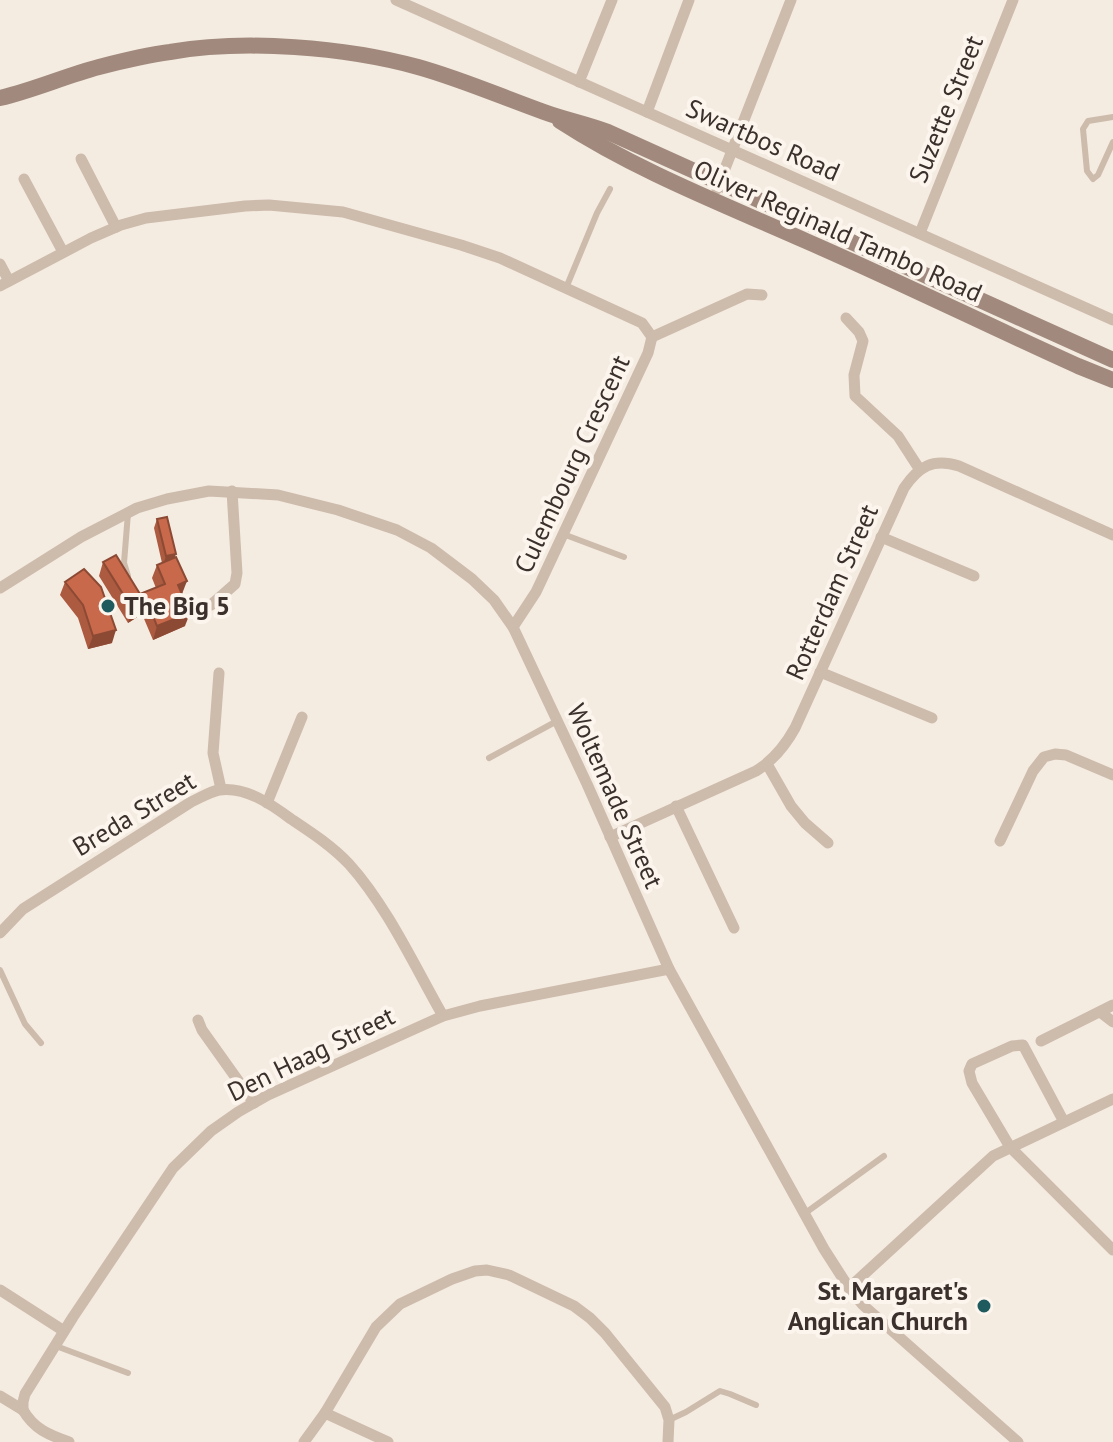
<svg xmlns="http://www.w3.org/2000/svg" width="1113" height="1442" font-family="'PT Sans',sans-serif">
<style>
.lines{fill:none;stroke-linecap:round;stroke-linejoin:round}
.service{stroke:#cdbbac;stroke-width:6}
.minor{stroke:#cdbbac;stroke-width:11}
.secondary{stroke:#a18a7d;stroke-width:16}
.wall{fill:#ac5a40}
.shaded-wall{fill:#8c4a34}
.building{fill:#c8694b;stroke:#8c4a34;stroke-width:2}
.poi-dot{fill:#1f5a5e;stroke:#fbf5ee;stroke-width:3}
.labels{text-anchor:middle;stroke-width:8;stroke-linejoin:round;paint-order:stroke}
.street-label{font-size:26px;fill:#3b302b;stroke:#fbf5ee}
.poi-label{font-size:26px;font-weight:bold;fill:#3b302b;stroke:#fbf5ee;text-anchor:start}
</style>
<rect width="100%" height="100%" fill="#f4ebe1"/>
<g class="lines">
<g class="service">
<polyline points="1113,117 1088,121 1083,129 1087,171 1093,179 1098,175 1113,142"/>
<polyline points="566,288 597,213 610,189"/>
<polyline points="128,513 124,563 128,576"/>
<polyline points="563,534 624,557"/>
<polyline points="489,758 557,721"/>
<polyline points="0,970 25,1024 41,1043"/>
<polyline points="804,1214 884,1156"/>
<polyline points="56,1346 128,1373"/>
<polyline points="669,1420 686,1412 720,1391 730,1394 756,1405"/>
</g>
<g class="minor">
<polyline points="396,0 1113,320"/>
<polyline points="579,82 612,0"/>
<polyline points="647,112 689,0"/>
<polyline points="81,159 116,227"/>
<polyline points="24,179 63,252"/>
<polyline points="717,189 791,0"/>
<polyline points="920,233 1013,0"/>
<polyline points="0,264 9,281"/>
<polyline points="0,286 91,238 121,225 146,218 245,206 269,205 343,212 461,245 500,258 642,323 652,337 648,353 536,592 513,627"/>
<polyline points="846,318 859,332 863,341 854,375 855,396 898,436 920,470"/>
<polyline points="652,337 747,294 762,295"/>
<polyline points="881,537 974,576"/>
<polyline points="0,588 81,537 137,508 167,499 209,491 278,495 338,510 397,530 431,548 472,579 494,600 513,627 587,784 669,969 824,1249 849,1288 863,1305 1018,1442"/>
<polyline points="211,605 235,584 237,573 232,491"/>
<polyline points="820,672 932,718"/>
<polyline points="219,673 213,753 221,789"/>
<polyline points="767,764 791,806 805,823 828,843"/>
<polyline points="267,803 302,717"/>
<polyline points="676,806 734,928"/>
<path d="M610 837 756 771C774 760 785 746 795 728L904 488C919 466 933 458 959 466L1113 535"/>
<polyline points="1000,841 1033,771 1044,757 1055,754 1066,755 1113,775"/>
<path d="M0 933 23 909 191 802C200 798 209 792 219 790 245 786 271 804 291 819 312 833 332 846 349 864 387 906 415 967 443 1016"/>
<polyline points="1100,1012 1113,1022"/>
<polyline points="198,1020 202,1030 254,1103"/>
<polyline points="1041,1041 1113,1005"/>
<polyline points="1064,1122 1023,1045 1012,1046 972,1064 969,1071 972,1083 1010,1147 1113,1250"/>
<polyline points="849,1288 993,1156 1113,1099"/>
<polyline points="0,1290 64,1331"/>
<polyline points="0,1396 23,1410"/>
<polyline points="23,1410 23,1402 25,1394 73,1317 173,1168 211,1131 238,1112 268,1095 443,1016 480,1006 669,969"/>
<path d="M23 1410C34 1429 49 1435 69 1442"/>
<polyline points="325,1413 388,1442"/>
<polyline points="304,1442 325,1413 376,1327 400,1304 452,1279 475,1271 487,1270 509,1275 574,1306 590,1318 605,1333 665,1407 669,1420 668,1442"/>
</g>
<g class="secondary">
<path d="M0 98C34 90 65 76 99 67 122 61 147 55 170 52 245 39 345 47 418 67 461 79 502 97 544 112 566 120 587 124 608 132L1113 360"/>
<path d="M560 121C637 171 723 204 806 241 898 281 987 325 1078 366L1113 380"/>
</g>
</g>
<g class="wall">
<polygon points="157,519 174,557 182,594 185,626 153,640 142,614 128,623 99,576 103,562 140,594 156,588 152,578 157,565 162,563 154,528"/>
<polygon points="65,582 112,643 88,649 78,618 60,595"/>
</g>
<g class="shaded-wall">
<polygon points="176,554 173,562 163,565 166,556"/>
<polygon points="187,581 182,594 178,585"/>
<polygon points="147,601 142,614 128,623 133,610"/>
<polygon points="190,613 185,626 153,640 157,626"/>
<polygon points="116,630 112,643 88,649 93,636"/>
</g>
<g class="building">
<polygon points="167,517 176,554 166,556 157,519"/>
<polygon points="116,555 140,594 165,584 157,565 176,557 187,581 178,585 190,613 157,626 147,601 133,610 103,562"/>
<polygon points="84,569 101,587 116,630 93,636 83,605 65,582"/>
</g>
<g class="poi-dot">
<circle cx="108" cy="606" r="8"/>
<circle cx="984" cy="1306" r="8"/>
</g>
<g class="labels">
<g class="street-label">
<text transform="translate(946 109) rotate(-68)" y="9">Suzette Street</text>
<text transform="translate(763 140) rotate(24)" y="9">Swartbos Road</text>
<text transform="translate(838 231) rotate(24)" y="9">Oliver Reginald Tambo Road</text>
<text transform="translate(572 464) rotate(-65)" y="9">Culembourg Crescent</text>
<text transform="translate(832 592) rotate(-66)" y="9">Rotterdam Street</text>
<text transform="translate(615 796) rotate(66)" y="9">Woltemade Street</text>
<text transform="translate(134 814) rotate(-31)" y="9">Breda Street</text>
<text transform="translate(311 1054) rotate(-26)" y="9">Den Haag Street</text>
</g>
<g class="poi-label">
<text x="124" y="615">The Big 5</text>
<text x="968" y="1300" text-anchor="end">St. Margaret's<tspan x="968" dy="30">Anglican Church</tspan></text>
</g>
</g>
</svg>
